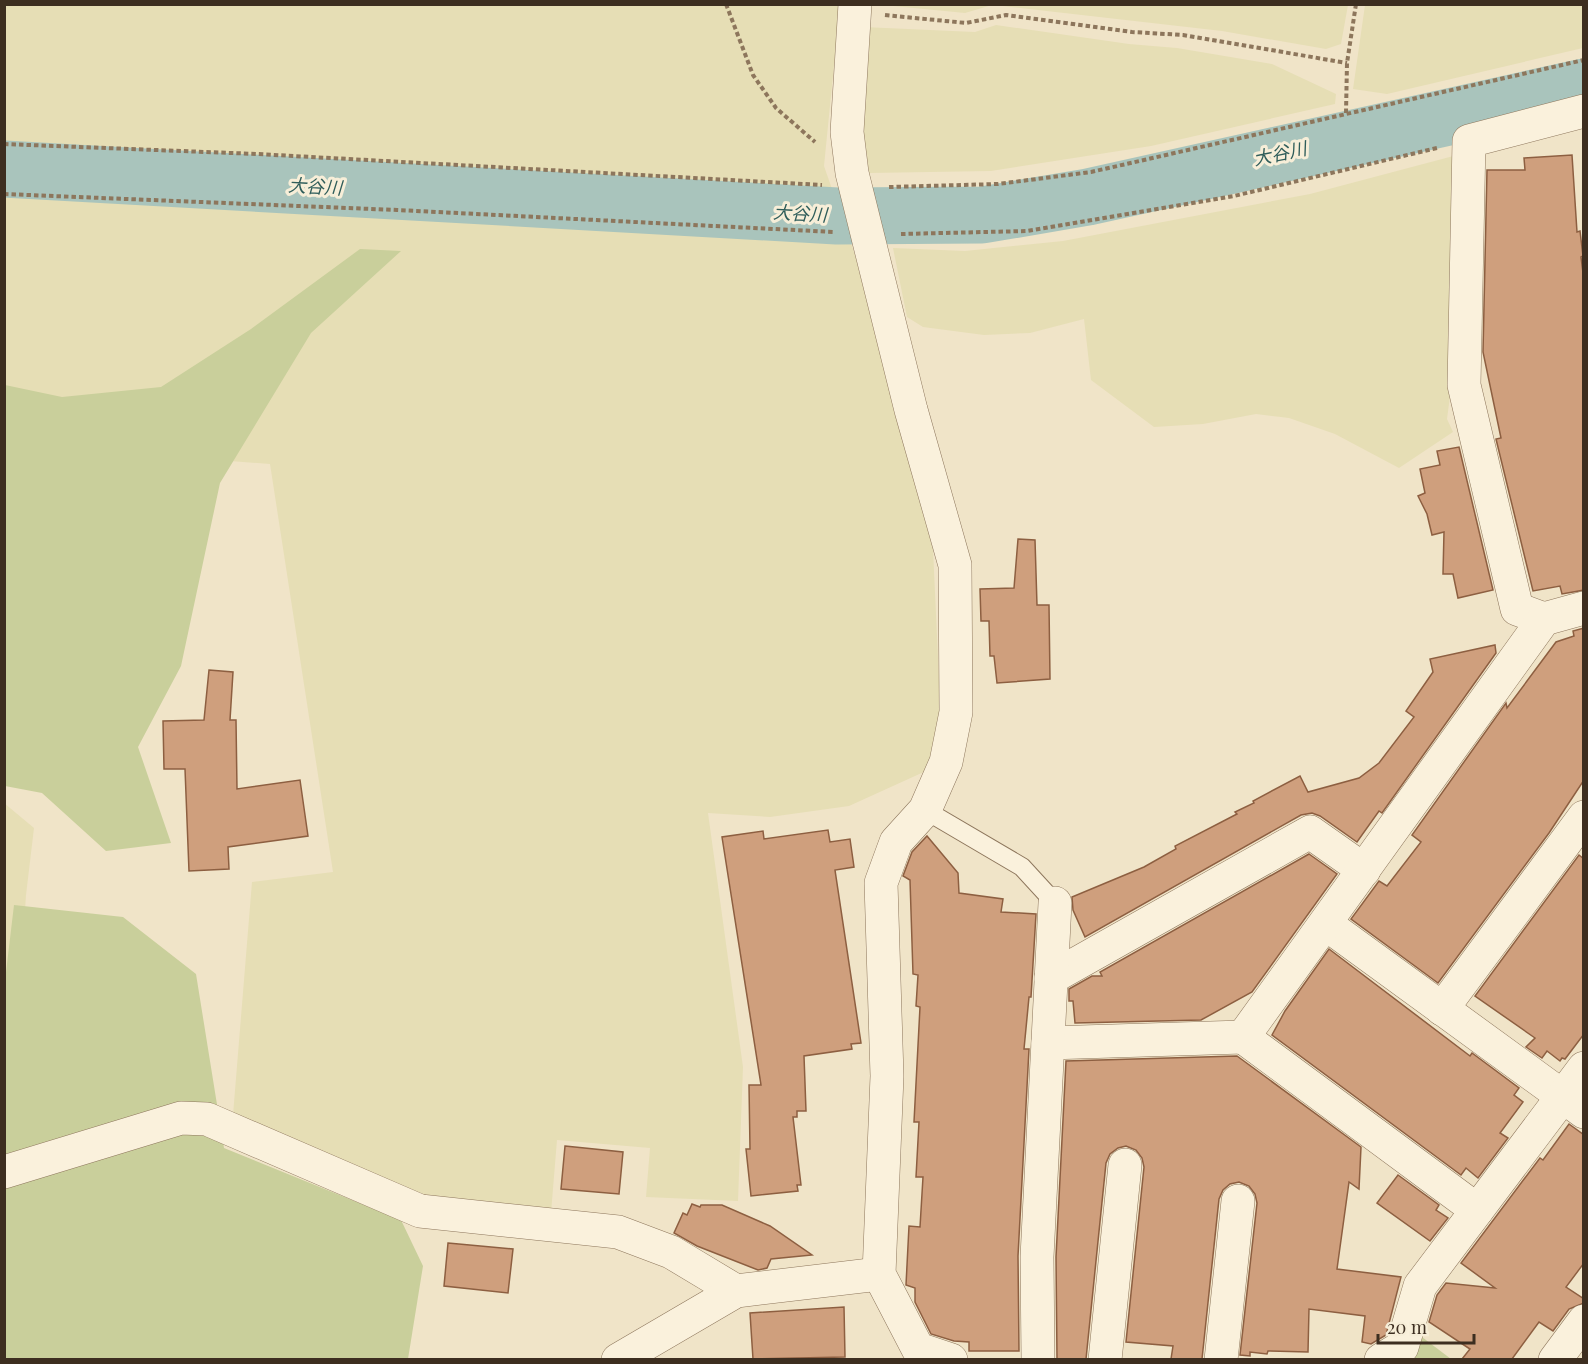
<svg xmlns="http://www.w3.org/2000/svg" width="1588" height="1364" font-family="'Playfair Display','Noto Sans JP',serif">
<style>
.farmland{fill:#e6deb5}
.green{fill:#c9cf9b}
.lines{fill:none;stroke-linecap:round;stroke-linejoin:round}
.river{stroke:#a9c4bc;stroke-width:57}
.building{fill:#cf9f7d;stroke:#8d5f41;stroke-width:1.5}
.service-casing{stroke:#8d765c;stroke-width:20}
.minor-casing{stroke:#8d765c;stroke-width:34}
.tertiary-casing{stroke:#8d765c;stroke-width:34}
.path{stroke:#8d765c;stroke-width:4;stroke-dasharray:4.5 3;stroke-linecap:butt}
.service{stroke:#faf1dc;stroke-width:18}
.minor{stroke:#faf1dc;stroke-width:33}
.tertiary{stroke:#faf1dc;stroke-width:33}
.labels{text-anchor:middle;stroke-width:6;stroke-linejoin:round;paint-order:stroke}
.water-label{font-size:18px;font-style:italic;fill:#2f5d5a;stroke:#f7eed8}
</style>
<rect width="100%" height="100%" fill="#f0e4c8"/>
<g class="farmland">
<polygon points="4,5 840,5 824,166 855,255 933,549 941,723 926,771 849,806 770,817 708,813 743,1067 738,1201 646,1197 650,1148 557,1140 551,1213 423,1194 233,1115 252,882 333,872 270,464 5,444"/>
<polygon points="883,5 992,4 992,5 965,13"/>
<polygon points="994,5 1348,4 1348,5 1341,44 1326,49 1222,31"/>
<polygon points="1365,5 1583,5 1583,48 1387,94 1353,89"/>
<polygon points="996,25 1129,44 1177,48 1272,64 1336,94 1335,104 1151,146 991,171 869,173 863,130 863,27 975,32"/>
<polygon points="1461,154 1457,343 1447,419 1453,432 1399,468 1335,434 1289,418 1256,414 1203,424 1154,427 1091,380 1084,319 1030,333 984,335 923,327 907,317 893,248 965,251 1063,241 1310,194"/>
<polygon points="4,803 34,828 26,895 10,1145 4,1146"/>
</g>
<g class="green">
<polygon points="360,249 401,251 311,333 220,483 181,666 138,747 171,843 106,851 42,793 5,786 5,385 62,397 161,387 251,329"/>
<polygon points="14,905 123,917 196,974 224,1148 401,1220 423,1266 408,1359 5,1360 4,989"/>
<polygon points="1418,1334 1451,1359 1412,1360"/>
</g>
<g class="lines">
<polyline class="river" points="4,169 837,216 982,215 1088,197 1584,87"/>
</g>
<g class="building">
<polygon points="1572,155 1577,232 1580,231 1583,256 1581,257 1584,281 1584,590 1562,594 1560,586 1533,591 1496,439 1501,438 1483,352 1487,170 1525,170 1524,158"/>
<polygon points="1459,447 1493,590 1458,598 1453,574 1443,574 1444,532 1432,535 1427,514 1418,496 1425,493 1420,469 1440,465 1437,451"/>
<polygon points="1018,539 1035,540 1037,605 1049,605 1050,679 997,683 994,656 990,656 989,621 981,621 980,589 1014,588"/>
<polygon points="1584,628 1584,780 1549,833 1438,983 1351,919 1379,881 1387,886 1421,842 1412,835 1506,703 1507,708 1556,642 1574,636 1573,631"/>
<polygon points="1495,645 1496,653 1382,813 1379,811 1357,842 1320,816 1312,813 1301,815 1085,937 1073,910 1072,897 1144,867 1176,849 1175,846 1237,814 1235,812 1254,803 1253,801 1300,776 1308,792 1359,778 1379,763 1414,717 1406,711 1433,672 1430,659"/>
<polygon points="209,670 233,672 230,720 236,720 237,789 300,780 308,836 228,847 229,869 189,871 185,769 164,769 163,721 204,720"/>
<polygon points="828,830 830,842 850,839 854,867 835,870 861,1043 851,1044 852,1049 804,1056 806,1111 797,1111 797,1117 793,1117 801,1185 797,1185 798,1191 751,1196 746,1149 750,1149 749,1085 761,1085 722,837 763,831 764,839"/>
<polygon points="927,836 958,873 959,893 1003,899 1001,912 1036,914 1031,997 1029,997 1024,1049 1029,1049 1018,1256 1019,1351 969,1351 969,1342 954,1341 931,1334 915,1302 915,1288 906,1285 909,1226 920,1227 923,1177 916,1177 919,1122 914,1122 920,1007 916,1006 918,975 913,974 910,880 903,876 912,852"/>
<polygon points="1309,854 1337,874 1252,992 1201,1020 1075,1023 1073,1001 1069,1001 1069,989 1092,976 1102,976 1100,972"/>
<polygon points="1579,855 1584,859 1584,1034 1565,1059 1562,1058 1560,1061 1547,1051 1542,1058 1526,1047 1535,1038 1475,996"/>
<polygon points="1329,949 1470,1056 1472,1053 1519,1088 1514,1095 1523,1102 1500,1133 1508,1138 1478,1178 1466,1168 1461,1175 1272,1035 1285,1011"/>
<polygon points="1237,1056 1361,1147 1359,1189 1349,1182 1337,1269 1401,1277 1386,1335 1371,1344 1362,1342 1365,1316 1309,1309 1308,1352 1268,1351 1267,1354 1250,1352 1250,1356 1240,1355 1257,1203 1255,1194 1249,1186 1239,1182 1230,1184 1223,1190 1219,1199 1202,1359 1171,1359 1173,1346 1126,1342 1144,1167 1142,1158 1136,1150 1126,1146 1118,1148 1110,1154 1106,1163 1086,1359 1057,1359 1056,1257 1066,1061"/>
<polygon points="1569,1124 1584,1135 1584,1263 1566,1287 1584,1299 1584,1303 1569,1309 1553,1331 1539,1322 1512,1359 1462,1359 1470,1349 1429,1322 1437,1295 1446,1283 1495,1288 1461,1263 1540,1158 1543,1160"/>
<polygon points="565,1146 623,1152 619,1194 561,1189"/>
<polygon points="1398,1175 1439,1205 1436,1210 1448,1218 1430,1241 1377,1203"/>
<polygon points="692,1204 700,1207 701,1205 722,1205 770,1226 812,1255 771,1259 767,1268 758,1270 697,1246 674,1233 683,1213 687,1215"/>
<polygon points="448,1243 513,1249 508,1293 444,1286"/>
<polygon points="844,1307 845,1357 753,1359 750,1313"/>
</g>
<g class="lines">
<defs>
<polyline id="service" points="925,810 1022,867 1055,903"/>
<g id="minor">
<polyline points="855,4 847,132 852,173 911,410 955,565 956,712 946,762 925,810 896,842 881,883 887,1076 879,1274 918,1349 951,1360"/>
<polyline points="1544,619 1517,609 1464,385 1469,141 1584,111"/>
<polyline points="1326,924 1584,1112"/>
<polyline points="1051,978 1310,832 1364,870"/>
<polyline points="1442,1009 1584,817"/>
<polyline points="1048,1043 1243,1037"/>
<polyline points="4,1172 181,1118 207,1119 420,1211 618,1232 671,1252 736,1291"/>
<polyline points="1477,1210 1243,1037 1544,619 1584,608"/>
<polyline points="1038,1360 1037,1257 1055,903"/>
<polyline points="1105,1360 1125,1165"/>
<polyline points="1221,1360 1238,1201"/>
<polyline points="1381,1360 1402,1347 1420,1286 1584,1068"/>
<polyline points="1555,1360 1584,1321"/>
</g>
<polyline id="tertiary" points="618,1360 736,1291 879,1274"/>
</defs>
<use href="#service" class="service-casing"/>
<use href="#minor" class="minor-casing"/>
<use href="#tertiary" class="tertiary-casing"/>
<g class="path">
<polyline points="726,4 753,75 776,108 815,142"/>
<polyline points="885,15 966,23 1006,15 1132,32 1183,35 1347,63"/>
<polyline points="1346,113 1347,63 1356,4"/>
<polyline points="4,144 257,154 822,185"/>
<polyline points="889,187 998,184 1091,172 1584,60"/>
<polyline points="4,194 397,210 834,232"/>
<polyline points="901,234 1027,231 1234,196 1437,148"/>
</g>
<use href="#service" class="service"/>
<use href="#minor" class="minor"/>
<use href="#tertiary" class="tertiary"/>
</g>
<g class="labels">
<g class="water-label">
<text transform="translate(1280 154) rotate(-12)" y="6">大谷川</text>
<text transform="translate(315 187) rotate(3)" y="6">大谷川</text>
<text transform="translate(800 214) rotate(3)" y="6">大谷川</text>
</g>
</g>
<rect width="1588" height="1364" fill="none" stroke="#3d2e20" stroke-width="12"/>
<path d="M1378 1334v9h96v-9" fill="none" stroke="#3d2e20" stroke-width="3"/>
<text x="1387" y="1334" font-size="18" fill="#3d2e20" stroke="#f7eed8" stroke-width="4.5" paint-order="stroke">20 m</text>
</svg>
